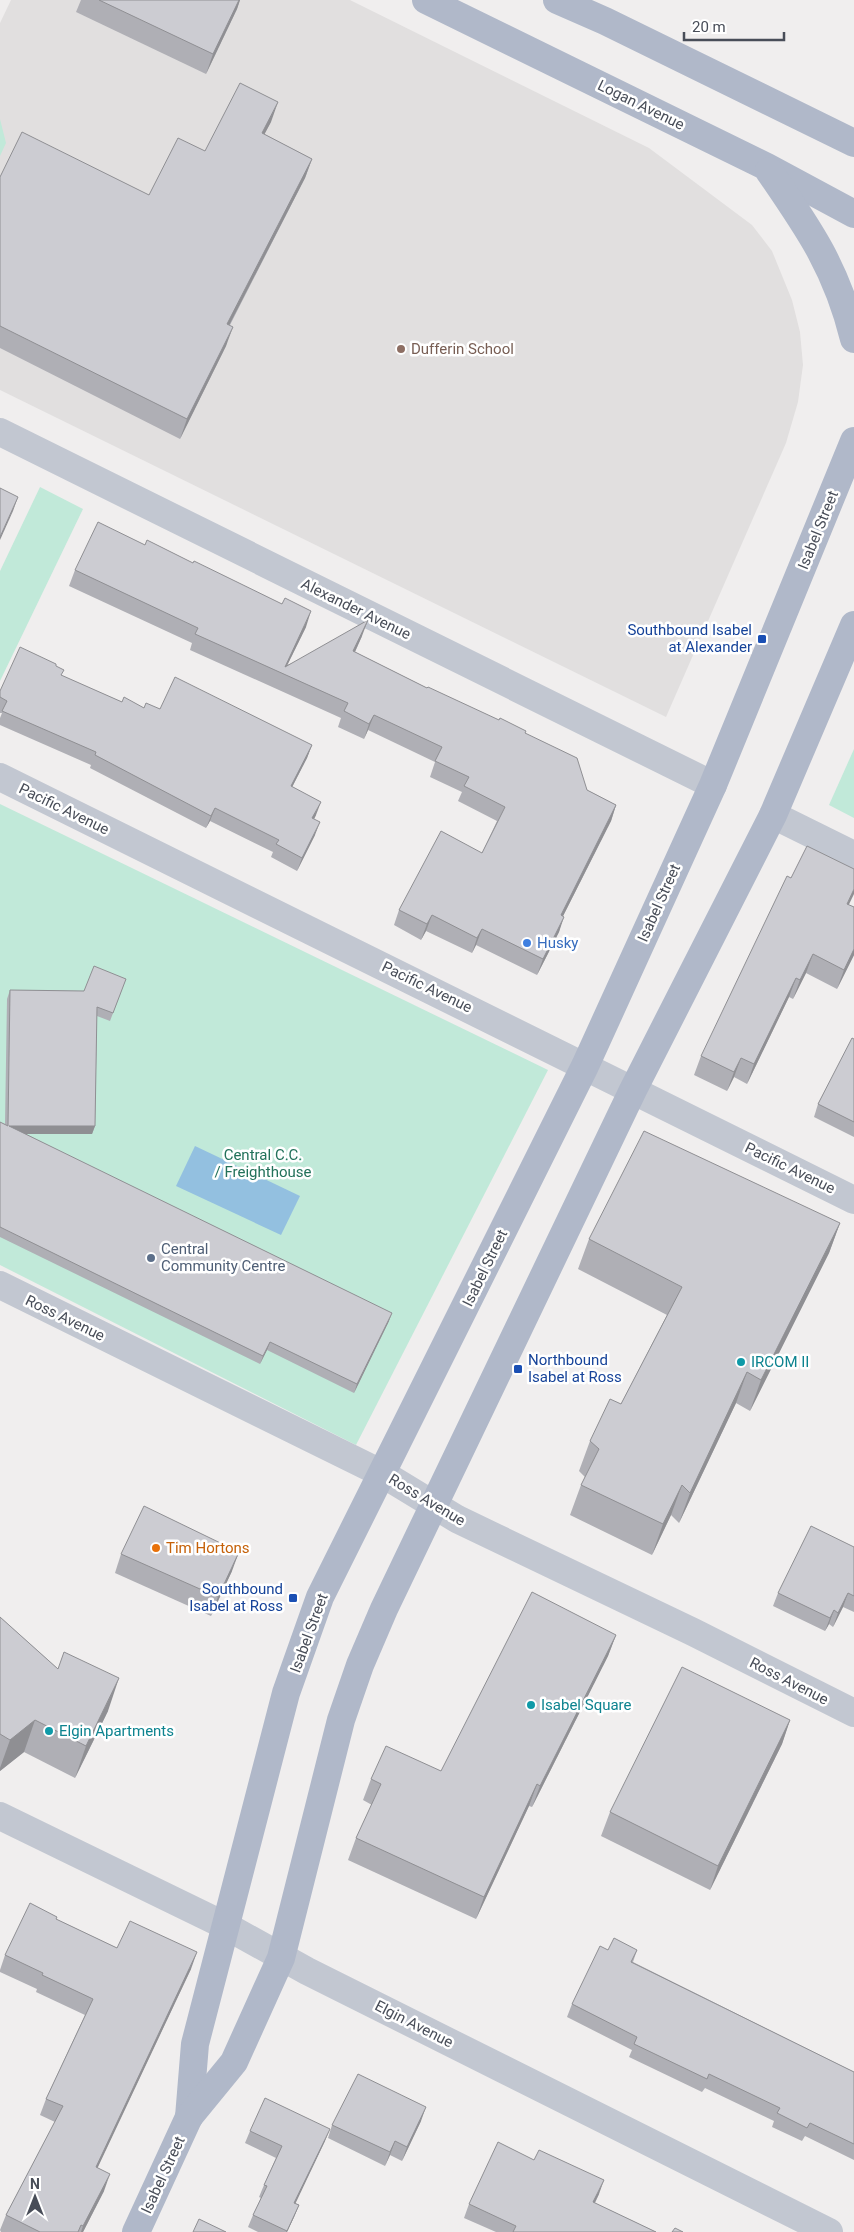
<svg xmlns="http://www.w3.org/2000/svg" width="854" height="2232" font-family="Roboto,sans-serif">
<style>
.education{fill:#e1dfdf}
.green{fill:#c1e9d9}
.water{fill:#93c0e0}
.lines{fill:none;stroke-linecap:round;stroke-linejoin:round}
.minor{stroke:#c2c7d1;stroke-width:28}
.major{stroke:#b0b8c9;stroke-width:28}
.wall{fill:#afafb5}
.shaded-wall{fill:#8f8f93}
.building{fill:#ccccd2;stroke:#8f8f93}
.education-dot{fill:#8d6e63;stroke:#fff;stroke-width:2}
.transit-dot{fill:#1a4fb4;stroke:#fff;stroke-width:2}
.shop-dot{fill:#3f7fe0;stroke:#fff;stroke-width:2}
.service-dot{fill:#5c6f8a;stroke:#fff;stroke-width:2}
.culture-dot{fill:#0f9aa8;stroke:#fff;stroke-width:2}
.food-dot{fill:#e8710a;stroke:#fff;stroke-width:2}
.labels{text-anchor:middle;stroke-width:5;stroke-linejoin:round;paint-order:stroke}
.street-label{font-size:15px;fill:#484d58;stroke:#fff}
.education-label{font-size:15px;fill:#785e54;stroke:#fff;text-anchor:start}
.transit-label{font-size:15px;fill:#164399;stroke:#fff;text-anchor:end}
.shop-label{font-size:15px;fill:#366cbe;stroke:#fff;text-anchor:start}
.park-label{font-size:15px;fill:#22715a;stroke:#fff}
.service-label{font-size:15px;fill:#4e5e75;stroke:#fff;text-anchor:start}
.culture-label{font-size:15px;fill:#0d838f;stroke:#fff;text-anchor:start}
.food-label{font-size:15px;fill:#c56008;stroke:#fff;text-anchor:start}
</style>
<rect width="100%" height="100%" fill="#f0eeee"/>
<polygon class="education" points="11,0 350,0 649,148 752,225 772,251 792,300 800,332 803,365 798,402 786,443 666,717 0,390 0,23"/>
<g class="green">
<polygon points="0,119 6,143 0,156"/>
<polygon points="40,487 83,509 0,681 0,571"/>
<polygon points="854,749 854,818 829,805"/>
<polygon points="0,804 548,1070 356,1445 0,1265"/>
</g>
<polygon class="water" points="195,1146 300,1196 281,1235 176,1186"/>
<g class="lines">
<g class="minor">
<polyline points="0,432 713,785"/>
<polyline points="0,777 854,1200"/>
<polyline points="773,815 854,855"/>
<polyline points="0,1285 383,1474 457,1519 693,1632 854,1713"/>
<polyline points="0,1816 226,1926 307,1971 829,2232"/>
</g>
<g class="major">
<polyline points="426,0 767,167 854,214"/>
<polyline points="557,0 605,21 854,143"/>
<path d="M769 171C809 229 837 269 854 339"/>
<polyline points="189,2117 195,2044 286,1693 320,1597 585,1066 713,785 854,441"/>
<polyline points="136,2232 189,2117 234,2062 281,1958 341,1720 360,1665 384,1609 633,1090 773,815 854,625"/>
</g>
</g>
<g class="wall">
<polygon points="81,0 240,0 237,9 206,74 76,12"/>
<polygon points="271,122 264,134 312,159 305,178 230,325 226,346 180,439 0,348 0,177 149,195 205,151"/>
<polygon points="75,570 306,627 287,665 362,636 355,652 427,688 525,733 587,790 616,805 611,821 563,916 559,932 537,975 476,945 472,953 426,931 421,940 394,925 399,910 482,853 497,821 458,801 462,792 430,777 435,762 368,730 364,739 338,727 341,718 190,650 192,643 69,586"/>
<polygon points="56,666 62,676 122,702 144,708 160,709 312,745 307,758 292,787 316,815 314,819 315,835 297,871 271,857 273,852 210,821 206,828 90,768 91,765 0,725 0,718 2,713 0,713 0,691"/>
<polygon points="849,905 854,907 854,955 837,989 806,973 793,999 789,997 747,1084 734,1077 727,1091 694,1075 701,1056"/>
<polygon points="126,979 110,1021 97,1016 95,1126 92,1134 26,1134 389,1321 354,1393 267,1350 260,1364 0,1237 0,1122 5,1124 7,999 10,990 84,991"/>
<polygon points="854,1039 854,1137 814,1117 818,1104"/>
<polygon points="840,1223 829,1253 750,1411 736,1403 679,1523 671,1515 652,1555 570,1515 581,1485 585,1477 579,1471 590,1441 621,1404 667,1315 578,1269 589,1239"/>
<polygon points="854,1547 854,1612 843,1607 833,1627 829,1624 825,1631 773,1606 778,1593"/>
<polygon points="121,1554 232,1571 211,1616 115,1573"/>
<polygon points="0,1617 58,1669 108,1711 75,1778 24,1752 0,1771"/>
<polygon points="616,1635 608,1656 532,1807 529,1806 476,1919 348,1860 356,1838 372,1805 363,1800 371,1779 441,1771"/>
<polygon points="790,1720 782,1744 710,1890 601,1836 610,1812"/>
<polygon points="56,1919 117,1948 191,1969 97,2168 104,2191 83,2232 1,2232 0,2230 6,2215 55,2122 40,2115 46,2099 85,2015 36,1992 37,1989 0,1972 0,1970 5,1955"/>
<polygon points="608,1950 637,1950 633,1962 854,2072 854,2160 805,2136 802,2141 772,2127 774,2121 705,2088 702,2092 629,2057 632,2050 567,2017 572,2004"/>
<polygon points="421,2121 402,2161 390,2155 385,2166 328,2138 332,2125"/>
<polygon points="250,2131 325,2141 295,2203 299,2205 294,2217 287,2232 258,2232 248,2227 253,2215 261,2198 259,2197 264,2185 276,2158 245,2143"/>
<polygon points="599,2194 595,2203 656,2232 496,2232 464,2218 469,2204"/>
</g>
<g class="shaded-wall">
<polygon points="239,0 240,0 237,9 206,74 213,54"/>
<polygon points="278,102 271,122 255,152 262,133"/>
<polygon points="312,159 305,178 220,343 227,324"/>
<polygon points="233,327 226,346 180,439 187,419"/>
<polygon points="18,497 13,511 0,540 0,537"/>
<polygon points="311,611 306,627 283,674 285,667"/>
<polygon points="368,620 362,636 348,667 353,651"/>
<polygon points="374,715 368,730 364,739 369,724"/>
<polygon points="312,745 307,758 286,799 291,786"/>
<polygon points="321,802 316,815 308,831 312,818"/>
<polygon points="616,805 611,821 556,930 561,915"/>
<polygon points="215,808 210,821 206,828 211,816"/>
<polygon points="320,822 315,835 297,871 302,858"/>
<polygon points="854,889 854,894 840,923 847,904"/>
<polygon points="432,915 426,931 421,940 427,924"/>
<polygon points="564,917 559,932 537,975 543,959"/>
<polygon points="482,929 476,945 472,953 477,938"/>
<polygon points="854,949 854,955 837,989 844,970"/>
<polygon points="813,954 806,973 793,999 800,980"/>
<polygon points="796,978 789,997 747,1084 754,1064"/>
<polygon points="741,1058 734,1077 727,1091 734,1072"/>
<polygon points="9,1126 95,1126 92,1134 6,1134"/>
<polygon points="840,1223 829,1253 750,1411 761,1380"/>
<polygon points="392,1313 389,1321 354,1393 357,1384"/>
<polygon points="270,1342 267,1350 260,1364 263,1356"/>
<polygon points="747,1372 736,1403 679,1523 690,1493"/>
<polygon points="682,1485 671,1515 652,1555 663,1524"/>
<polygon points="239,1552 232,1571 211,1616 218,1597"/>
<polygon points="848,1593 843,1607 833,1627 838,1613"/>
<polygon points="834,1610 829,1624 825,1631 830,1618"/>
<polygon points="616,1635 608,1656 532,1807 540,1786"/>
<polygon points="119,1678 108,1711 75,1778 86,1746"/>
<polygon points="35,1720 24,1752 0,1771 0,1768 10,1740"/>
<polygon points="790,1720 782,1744 710,1890 718,1866"/>
<polygon points="537,1784 529,1806 476,1919 484,1897"/>
<polygon points="197,1952 191,1969 90,2184 96,2167"/>
<polygon points="426,2107 421,2121 402,2161 407,2147"/>
<polygon points="330,2129 325,2141 290,2215 294,2203"/>
<polygon points="395,2141 390,2155 385,2166 390,2152"/>
<polygon points="110,2174 104,2191 83,2232 81,2232 83,2226"/>
<polygon points="604,2180 599,2194 588,2216 593,2202"/>
<polygon points="299,2205 294,2217 287,2232 286,2232"/>
</g>
<g class="building">
<polygon points="99,0 239,0 213,54"/>
<polygon points="240,83 278,102 262,133 312,159 227,324 233,327 187,419 0,326 0,177 22,132 149,195 178,138 205,151"/>
<polygon points="0,488 18,497 0,537"/>
<polygon points="98,522 145,545 147,540 193,563 194,561 282,604 285,598 311,611 285,667 368,620 353,651 427,688 428,687 499,720 500,718 526,731 525,733 577,758 587,790 616,805 561,915 564,917 543,959 482,929 477,938 432,915 427,924 399,910 441,831 482,853 505,807 464,786 469,777 435,761 442,747 374,715 369,724 344,711 348,703 195,634 198,628 75,570"/>
<polygon points="20,647 56,664 56,666 64,670 61,675 122,702 124,697 144,708 146,703 160,709 175,677 312,745 291,786 321,802 312,818 320,822 302,858 276,844 279,840 215,808 211,816 95,755 96,752 2,711 7,701 0,697 0,691"/>
<polygon points="807,846 854,869 854,889 847,904 854,907 854,949 844,970 813,954 800,980 796,978 754,1064 741,1058 734,1072 701,1056 787,876 791,878"/>
<polygon points="94,966 126,979 113,1013 97,1007 95,1126 9,1126 392,1313 357,1384 270,1342 263,1356 0,1227 0,1122 8,1126 10,990 84,991"/>
<polygon points="852,1038 854,1039 854,1122 818,1104"/>
<polygon points="644,1131 840,1223 761,1380 747,1372 690,1493 682,1485 663,1524 581,1485 599,1449 590,1441 610,1399 621,1404 682,1287 589,1239"/>
<polygon points="144,1506 239,1552 218,1597 121,1554"/>
<polygon points="811,1526 854,1547 854,1596 848,1593 838,1613 834,1610 830,1618 778,1593"/>
<polygon points="532,1592 616,1635 540,1786 537,1784 484,1897 356,1838 381,1784 371,1779 386,1746 441,1771"/>
<polygon points="0,1617 58,1669 64,1652 119,1678 86,1746 35,1720 10,1740 0,1734"/>
<polygon points="682,1667 790,1720 718,1866 610,1812"/>
<polygon points="30,1903 57,1917 56,1919 117,1948 130,1921 197,1952 96,2167 110,2174 83,2226 81,2225 78,2232 40,2232 6,2215 63,2106 46,2099 93,1999 42,1975 43,1973 5,1955"/>
<polygon points="614,1938 637,1950 631,1962 854,2072 854,2144 810,2123 807,2128 777,2113 780,2108 709,2074 707,2079 634,2044 637,2037 572,2004 600,1946 608,1950"/>
<polygon points="358,2074 426,2107 407,2147 395,2141 390,2152 332,2125"/>
<polygon points="265,2098 330,2129 294,2203 299,2205 287,2231 253,2215 267,2186 264,2185 282,2146 250,2131"/>
<polygon points="498,2142 534,2160 539,2150 604,2180 593,2202 656,2232 513,2232 516,2226 469,2204"/>
<polygon points="199,2219 226,2232 193,2232"/>
<polygon points="675,2228 683,2232 672,2232"/>
</g>
<circle class="education-dot" cx="401" cy="349" r="5"/>
<g class="transit-dot">
<rect x="757" y="634" width="10" height="10" rx="2.5"/>
<rect x="513" y="1364" width="10" height="10" rx="2.5"/>
<rect x="288" y="1593" width="10" height="10" rx="2.5"/>
</g>
<circle class="shop-dot" cx="527" cy="943" r="5"/>
<circle class="service-dot" cx="151" cy="1258" r="5"/>
<g class="culture-dot">
<circle cx="741" cy="1362" r="5"/>
<circle cx="531" cy="1705" r="5"/>
<circle cx="49" cy="1731" r="5"/>
</g>
<circle class="food-dot" cx="156" cy="1548" r="5"/>
<g class="labels">
<g class="street-label">
<text transform="translate(641 105) rotate(26)" y="5">Logan Avenue</text>
<text transform="translate(818 530) rotate(-68)" y="5">Isabel Street</text>
<text transform="translate(356 609) rotate(26)" y="5">Alexander Avenue</text>
<text transform="translate(64 809) rotate(26)" y="5">Pacific Avenue</text>
<text transform="translate(659 903) rotate(-66)" y="5">Isabel Street</text>
<text transform="translate(427 987) rotate(26)" y="5">Pacific Avenue</text>
<text transform="translate(790 1168) rotate(26)" y="5">Pacific Avenue</text>
<text transform="translate(485 1268) rotate(-64)" y="5">Isabel Street</text>
<text transform="translate(65 1318) rotate(26)" y="5">Ross Avenue</text>
<text transform="translate(427 1500) rotate(31)" y="5">Ross Avenue</text>
<text transform="translate(309 1633) rotate(-70)" y="5">Isabel Street</text>
<text transform="translate(789 1681) rotate(27)" y="5">Ross Avenue</text>
<text transform="translate(414 2024) rotate(27)" y="5">Elgin Avenue</text>
<text transform="translate(163 2175) rotate(-65)" y="5">Isabel Street</text>
</g>
<g class="education-label">
<text x="411" y="354">Dufferin School</text>
</g>
<g class="transit-label">
<text x="752" y="635">Southbound Isabel<tspan x="752" dy="17">at Alexander</tspan></text>
<text x="528" y="1365" text-anchor="start">Northbound<tspan x="528" dy="17">Isabel at Ross</tspan></text>
<text x="283" y="1594">Southbound<tspan x="283" dy="17">Isabel at Ross</tspan></text>
</g>
<g class="shop-label">
<text x="537" y="948">Husky</text>
</g>
<g class="park-label">
<text x="263" y="1160">Central C.C.<tspan x="263" dy="17">/ Freighthouse</tspan></text>
</g>
<g class="service-label">
<text x="161" y="1254">Central<tspan x="161" dy="17">Community Centre</tspan></text>
</g>
<g class="culture-label">
<text x="751" y="1367">IRCOM II</text>
<text x="541" y="1710">Isabel Square</text>
<text x="59" y="1736">Elgin Apartments</text>
</g>
<g class="food-label">
<text x="166" y="1553">Tim Hortons</text>
</g>
</g>
<g transform="translate(35 2197)" stroke="#ffffff" stroke-width="4" paint-order="stroke">
<path d="M0-4L9 19L0 12L-9 19Z" fill="#484d58"/>
<text y="-8" font-size="14" font-weight="bold" text-anchor="middle" fill="#484d58">N</text>
</g>
<path d="M684 32v8h100v-8" fill="none" stroke="#484d58" stroke-width="2.5"/>
<text x="692" y="32" font-size="15" fill="#484d58" stroke="#ffffff" stroke-width="4" paint-order="stroke">20 m</text>
</svg>
